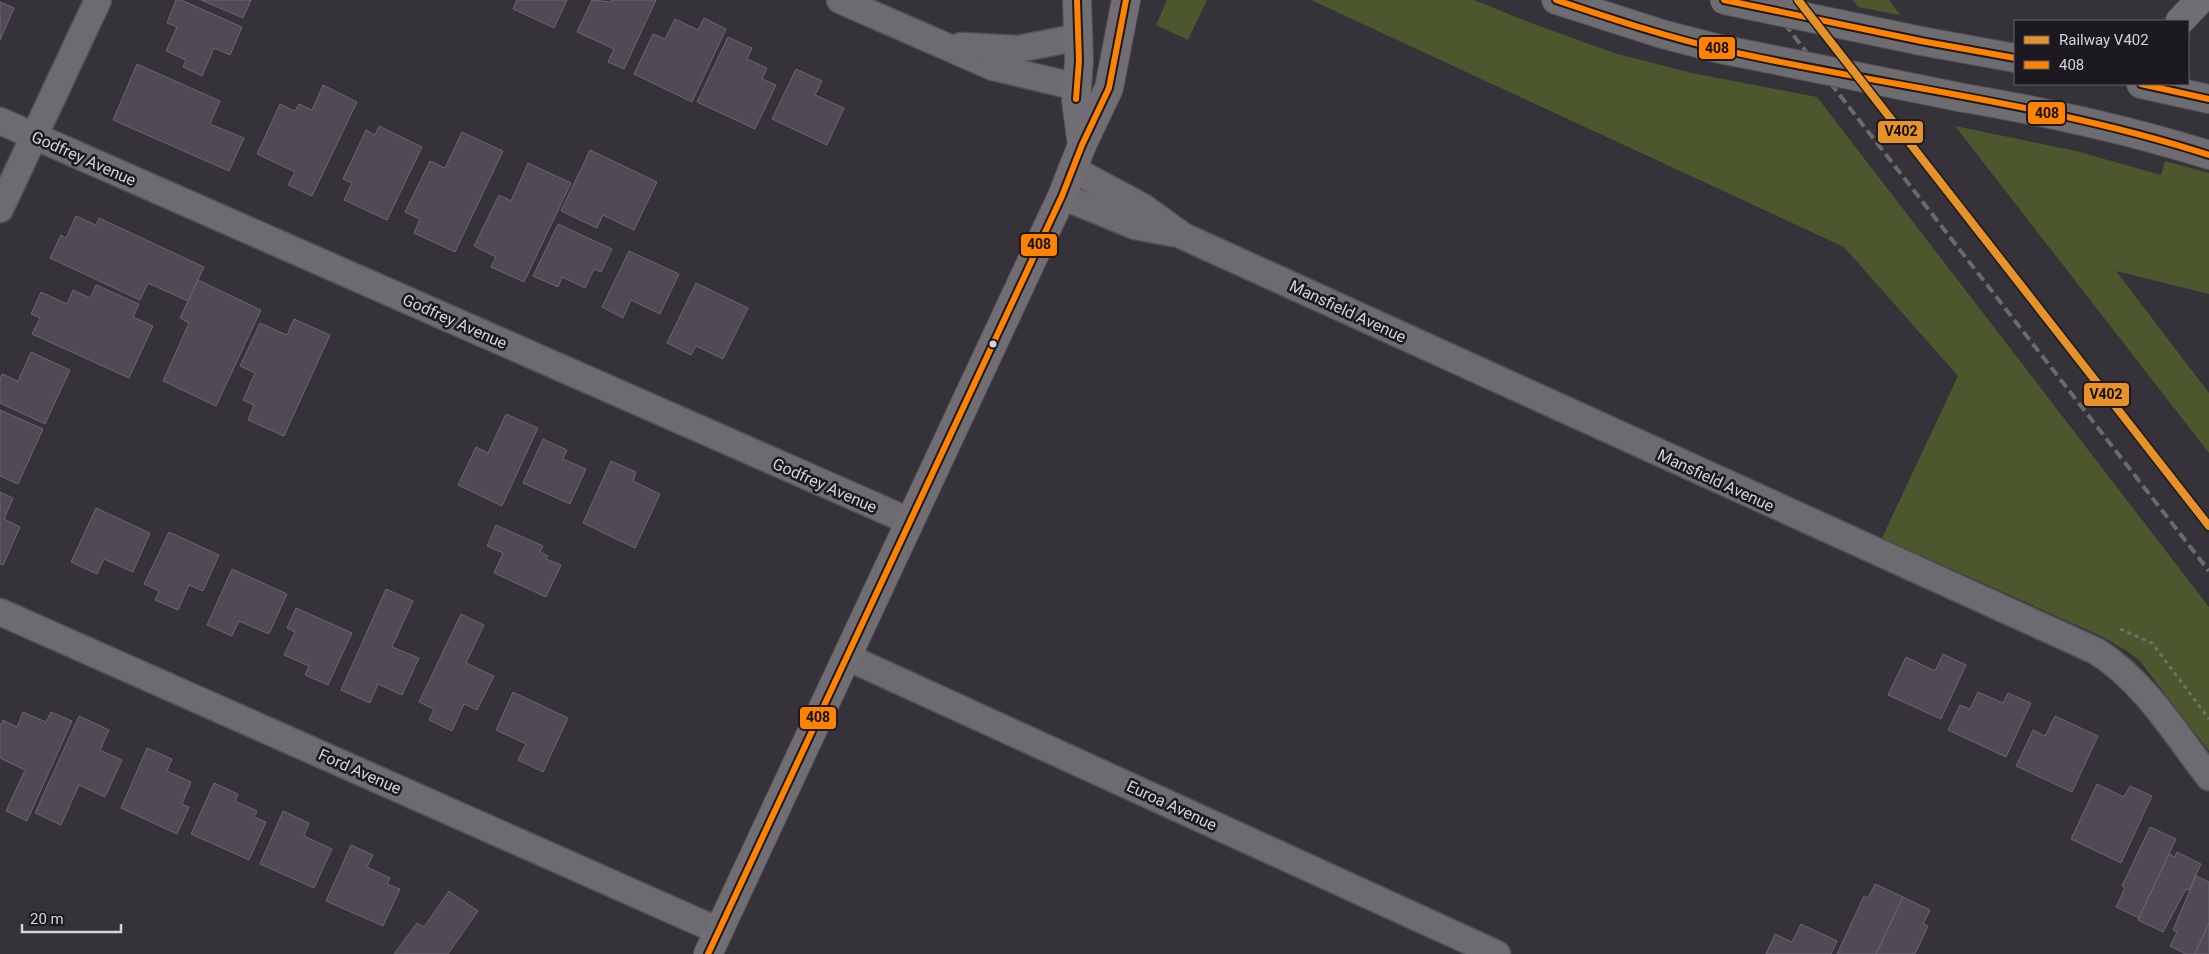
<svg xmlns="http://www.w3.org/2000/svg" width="2209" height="954" font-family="Roboto,sans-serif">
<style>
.green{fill:#4c572e}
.building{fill:#504a56;stroke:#69666d}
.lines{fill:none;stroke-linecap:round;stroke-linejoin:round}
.street-casing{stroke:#535056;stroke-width:29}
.secondary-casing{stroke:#535056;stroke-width:30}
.primary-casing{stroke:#535056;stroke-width:30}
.path{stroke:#716e73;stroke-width:3;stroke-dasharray:4 4;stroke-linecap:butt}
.street{stroke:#6d6b6f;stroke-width:26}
.secondary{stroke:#706e72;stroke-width:28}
.primary{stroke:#6d6c71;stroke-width:28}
.rail{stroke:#6b696d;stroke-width:4;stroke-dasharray:10 5;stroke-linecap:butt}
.primary-bridge-casing{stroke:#535056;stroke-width:30;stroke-linecap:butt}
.primary-bridge{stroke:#6d6c71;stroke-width:28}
.bus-1-casing{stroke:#1c1920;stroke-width:10}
.bus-1{stroke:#ff8200;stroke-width:6}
.rail-1-casing{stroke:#1c1920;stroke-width:11}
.rail-1{stroke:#e59228;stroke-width:8}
.bus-dot{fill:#d6d3dc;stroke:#1c1920;stroke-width:2}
.labels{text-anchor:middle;stroke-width:5;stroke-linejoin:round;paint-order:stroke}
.street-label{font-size:16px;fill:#d6d3dc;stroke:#1c1920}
.line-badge{stroke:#1c1920;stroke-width:2}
.pale-badge-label{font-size:14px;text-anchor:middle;font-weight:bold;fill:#111}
</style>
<rect width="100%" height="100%" fill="#36323a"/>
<g class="green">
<polygon points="1167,0 1207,0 1188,40 1156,25"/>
<polygon points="1311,0 1474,0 1531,23 1614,53 1692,73 1817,97 2209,607 2209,751 2139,660 2125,650 2103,637 1882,538 1958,376 1844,247"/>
<polygon points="1853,0 1889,0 1900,15 1858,7"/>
<polygon points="1955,126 2076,151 2161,175 2165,161 2209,173 2209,294 2116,271 2209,393 2209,453"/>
</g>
<g class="building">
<polygon points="176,0 181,0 242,27 230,55 214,48 202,76 183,67 186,60 166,51 177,27 167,23"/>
<polygon points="201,0 251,0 243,18"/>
<polygon points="517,0 567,0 554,28 513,9"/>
<polygon points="592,0 611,2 612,0 656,0 624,69 608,62 614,49 577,32"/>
<polygon points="0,2 14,8 0,40"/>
<polygon points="704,18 726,29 692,102 634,74 653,34 665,39 675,19 698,30"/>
<polygon points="728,37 752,48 747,59 767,68 762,79 776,85 755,129 697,102"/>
<polygon points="137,64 220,101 210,124 244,138 229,171 113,120"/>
<polygon points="796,69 822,81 815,95 844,108 827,145 772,119"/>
<polygon points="323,85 357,102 312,196 288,185 295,172 257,154 280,104 295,111 299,104 312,110"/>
<polygon points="379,126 422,147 387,220 344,200 352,183 343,179 366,130 375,135"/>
<polygon points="462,132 503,151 455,252 414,233 420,219 405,212 430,161 445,168"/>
<polygon points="590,150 657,182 634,230 603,215 597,228 561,211"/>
<polygon points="528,163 571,183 524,282 491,267 496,257 474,246 499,195 511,201"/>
<polygon points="76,216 96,225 99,218 204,267 188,301 148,283 140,300 50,258 61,235 66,238"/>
<polygon points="558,224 612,249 601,272 594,269 585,288 562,277 558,287 533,276"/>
<polygon points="629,251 679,274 660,314 631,300 623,318 602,307"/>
<polygon points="198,280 261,310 216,406 163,381 189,323 180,318"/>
<polygon points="696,283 748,308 723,359 696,346 691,355 667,343"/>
<polygon points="96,285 139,304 133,317 153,326 129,378 32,334 40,318 31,314 41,292 67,304 73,290 90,298"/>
<polygon points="294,319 330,335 284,436 248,420 254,405 243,400 255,373 240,366 260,323 287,335"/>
<polygon points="31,352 70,370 45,424 0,403 0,379 2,374 18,381"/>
<polygon points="0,410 43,429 18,484 0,476"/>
<polygon points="506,414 538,428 502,506 458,485 476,447 488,453"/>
<polygon points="543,439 567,450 563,459 586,469 570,504 523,483"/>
<polygon points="611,461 636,472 633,481 660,494 635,548 583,523"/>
<polygon points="0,492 13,498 4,519 20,527 3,565 0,564"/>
<polygon points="96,508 150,533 133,572 104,559 97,574 71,562"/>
<polygon points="496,525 543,546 540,552 548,556 546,559 561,565 546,597 494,573 503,553 487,546"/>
<polygon points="169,532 219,555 203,591 189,585 178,610 155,600 159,591 144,584"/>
<polygon points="232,569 287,594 269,634 239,621 232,636 207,625"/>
<polygon points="386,589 413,601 392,647 419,658 402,695 378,684 370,703 341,690"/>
<polygon points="296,608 352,633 328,685 305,675 309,666 284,655 295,632 287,628"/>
<polygon points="461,614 484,625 466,663 494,676 477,710 464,704 452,731 429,720 434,709 419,702"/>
<polygon points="1943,654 1966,665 1941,719 1888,695 1906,657 1935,671"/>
<polygon points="513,692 568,718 543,772 518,760 526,744 496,730"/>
<polygon points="1978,692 2003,703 2008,693 2031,703 2006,757 1948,730 1960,705 1970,709"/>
<polygon points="23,712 46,722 51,712 72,721 27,821 6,811 25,770 0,758 0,726 3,720 17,727"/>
<polygon points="79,716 109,730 100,750 122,760 105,797 79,785 61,825 35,813"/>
<polygon points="2055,716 2098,736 2072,792 2016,766 2033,730 2045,736"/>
<polygon points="147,748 172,759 167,771 191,782 182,804 189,807 177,834 121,808"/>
<polygon points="214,783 238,794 235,801 257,811 254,817 266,822 249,860 191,834"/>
<polygon points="2097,784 2124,797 2130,786 2152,796 2121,863 2071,839"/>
<polygon points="283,811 309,823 304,836 332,849 314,888 260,864"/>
<polygon points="2150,827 2176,839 2139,918 2116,907 2125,888 2122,886"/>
<polygon points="351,845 373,855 367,867 390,878 387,884 400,889 383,926 326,901"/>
<polygon points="2177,852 2201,864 2189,890 2186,889 2163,932 2138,920 2169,854 2175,857"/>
<polygon points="2196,876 2209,882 2209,923 2195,954 2186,954 2170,946 2177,932 2173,930"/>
<polygon points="1875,884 1903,897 1876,954 1837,954 1864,896 1868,898"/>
<polygon points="449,891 478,911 448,954 394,954 417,923 424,927"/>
<polygon points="1903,897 1930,910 1923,924 1928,926 1915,954 1876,954"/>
<polygon points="2209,923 2209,954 2195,954"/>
<polygon points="1801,924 1837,941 1831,954 1766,954 1775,934 1792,942"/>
</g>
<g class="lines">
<defs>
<g id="street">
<polyline points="840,0 993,67 1077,87"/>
<polyline points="961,46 1018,49 1079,37"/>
<polyline points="0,121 909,521"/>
<path d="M1072 169 1143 207 1183 236 2096 651C2144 681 2175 733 2209 777"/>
<polyline points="1062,196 1135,226 1172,233"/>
<polyline points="0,209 98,0"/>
<polyline points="0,612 719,931"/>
<polyline points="847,657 1497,954"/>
</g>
<g id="secondary">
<polyline points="1077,0 1079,61 1076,101 1082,145"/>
<polyline points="2180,21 2200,0"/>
<polyline points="708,954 1062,196 1082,145 1109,88 1126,0"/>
</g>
<g id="primary">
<polyline points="1556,0 1662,34"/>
<polyline points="1921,41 2015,58"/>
<polyline points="2141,84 2209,99"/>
<path d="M1964 98C2047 112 2129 130 2209 155"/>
</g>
</defs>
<use href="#street" class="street-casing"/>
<use href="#secondary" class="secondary-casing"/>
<use href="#primary" class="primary-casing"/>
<polyline class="path" points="2120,629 2152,643 2209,719"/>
<use href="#street" class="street"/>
<use href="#secondary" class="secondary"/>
<use href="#primary" class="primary"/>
<polyline class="rail" points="1766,0 2209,571"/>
<defs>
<g id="primary-bridge">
<polyline points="1724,0 1921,41"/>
<polyline points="1662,34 1720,49 1964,98"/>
</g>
</defs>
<use href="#primary-bridge" class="primary-bridge-casing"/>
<use href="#primary-bridge" class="primary-bridge"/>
<defs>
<g id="bus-1">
<path d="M1556 0C1610 18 1663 36 1719 49 1882 86 2049 103 2209 155"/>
<polyline points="1724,0 1921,41 2015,58"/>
<polyline points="2141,84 2209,99"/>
<polyline points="1076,99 1079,61 1077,0"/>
<polyline points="708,954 1062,196 1082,145 1109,88 1126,0"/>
</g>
</defs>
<use href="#bus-1" class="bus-1-casing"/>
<use href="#bus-1" class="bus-1"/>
<defs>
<polyline id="rail-1" points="1798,0 2209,526"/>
</defs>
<use href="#rail-1" class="rail-1-casing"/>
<use href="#rail-1" class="rail-1"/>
</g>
<circle class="bus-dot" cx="993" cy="344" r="4.5"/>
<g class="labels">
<g class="street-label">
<text transform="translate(84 158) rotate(24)" y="6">Godfrey Avenue</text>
<text transform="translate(1348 311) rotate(25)" y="6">Mansfield Avenue</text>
<text transform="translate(455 321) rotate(24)" y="6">Godfrey Avenue</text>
<text transform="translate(1716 480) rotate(25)" y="6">Mansfield Avenue</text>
<text transform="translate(825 485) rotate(24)" y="6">Godfrey Avenue</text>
<text transform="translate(360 771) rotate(24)" y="6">Ford Avenue</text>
<text transform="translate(1172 805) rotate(25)" y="6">Euroa Avenue</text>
</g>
</g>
<g class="line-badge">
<rect x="1698" y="36" width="38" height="24" rx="5" fill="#ff8200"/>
<rect x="2027" y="101" width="39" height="24" rx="5" fill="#ff8200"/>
<rect x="1877" y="120" width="47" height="24" rx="5" fill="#e59228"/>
<rect x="1020" y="233" width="38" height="24" rx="5" fill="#ff8200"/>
<rect x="2083" y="382" width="47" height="25" rx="5" fill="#e59228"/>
<rect x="799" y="706" width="38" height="24" rx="5" fill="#ff8200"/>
</g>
<g class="pale-badge-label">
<text x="1717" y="53">408</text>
<text x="2047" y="118">408</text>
<text x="1901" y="136">V402</text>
<text x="1039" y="249">408</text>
<text x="2106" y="399">V402</text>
<text x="818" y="722">408</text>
</g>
<rect x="2014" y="20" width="175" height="65" fill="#1c1920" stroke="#66636b"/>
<rect x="2024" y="36" width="25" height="8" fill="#e59228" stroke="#66636b"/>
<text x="2059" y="45" font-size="15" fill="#d6d3dc">Railway V402</text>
<rect x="2024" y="61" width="25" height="8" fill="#ff8200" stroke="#66636b"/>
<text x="2059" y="70" font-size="15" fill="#d6d3dc">408</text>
<path d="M22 924v8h99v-8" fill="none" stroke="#d6d3dc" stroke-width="2.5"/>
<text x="30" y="924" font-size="15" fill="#d6d3dc" stroke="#1c1920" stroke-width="4" paint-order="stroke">20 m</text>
</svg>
